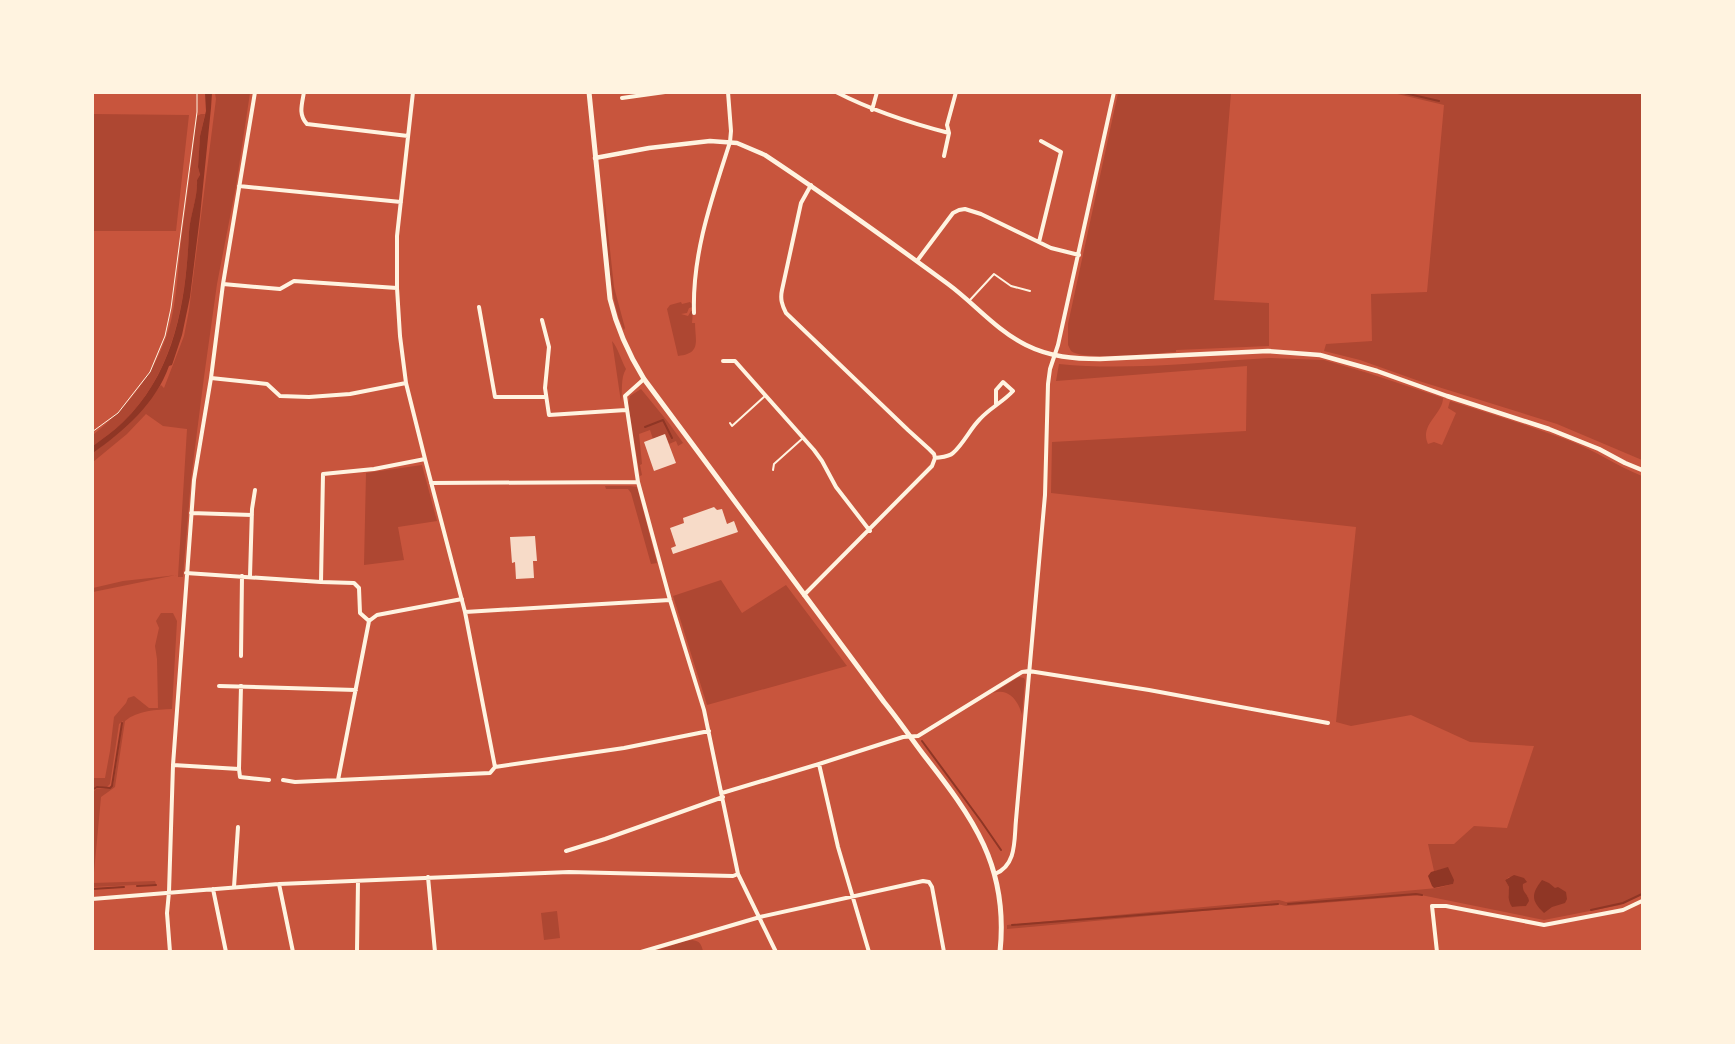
<svg xmlns="http://www.w3.org/2000/svg" width="1735" height="1044" viewBox="0 0 1735 1044" font-family="Literata,serif">
<style>
.green{fill:#ae4732;fill-rule:evenodd}
.water{fill:#8f3625}
.lines{fill:none;stroke-linecap:round;stroke-linejoin:round}
.stream{stroke:#8f3625;stroke-width:2}
.building{fill:#f7dbc8}
.path{stroke:#fff3e0;stroke-width:1}
.service{stroke:#fff3e0;stroke-width:2}
.minor{stroke:#fff3e0;stroke-width:4}
.tertiary{stroke:#fff3e0;stroke-width:4.5}
.secondary{stroke:#fff3e0;stroke-width:5}
</style>
<rect width="100%" height="100%" fill="#c8553d"/>
<path class="green" d="M215,93H250L236,186L217,284L204,377L191,479L183,577H178L187,429L163,426L146,414L127,434L93,462V453C121,432 140,413 161,385L164,388L184,336L189,310L216,99Z
M1118,93H1231L1214,300L1269,303V346L1176,350V352C1157,353 1082,361 1071,351L1068,345V324Z
M1393,93H1642V460L1557,424L1419,381L1360,360L1324,351L1326,344L1372,341L1371,294L1427,292L1444,105Z
M93,114L189,115L176,231H93Z
M201,114H205L200,136L198,167L200,176L197,180C198,197 190,215 189,232C186,301 174,373 123,422C114,431 103,438 93,446V435C130,405 159,369 171,321C177,295 178,268 181,241C187,200 192,158 197,116Z
M604,194L614,287L625,328L624,330C608,300 606,229 604,194Z
M681,302L682,304L690,302L693,305V307L689,308L687,313L681,314L688,316L691,311H693L692,323H695C695,340 702,354 678,356L667,309L670,305Z
M612,341C618,348 621,360 626,369C620,379 623,391 621,402Z
M1269,358L1324,360L1368,373L1443,398C1443,414 1419,425 1428,444L1434,442L1442,445L1456,413L1448,408L1450,401C1490,414 1531,426 1570,441C1596,451 1617,466 1642,476V894L1620,905L1544,920L1421,895L1286,906L1277,904L1007,929V925L1279,900L1286,902L1437,888L1453,884L1448,868L1434,871L1428,844H1454L1474,826L1507,828L1534,746L1470,742L1411,715L1351,726L1336,722L1356,527L1051,493L1052,442L1246,431L1247,366L1056,381L1059,364C1126,371 1201,362 1269,358ZM1509,877L1523,883V892L1528,897L1526,906L1512,907L1508,894L1509,887L1505,880Z
M641,389L668,422L691,454L683,443L678,446L676,441L669,444L665,434L653,439L650,430L639,434L642,464L640,465L642,475L640,476L628,404L630,396Z
M422,465L437,521L398,527L404,560L364,565L366,473Z
M605,486H630L637,487L657,563L651,564L631,493L628,489H606Z
M176,575L93,592V588L123,581L177,575Z
M721,580L742,613L786,585L847,666L707,705L673,596Z
M161,613H173L177,621L172,709C156,710 138,710 125,721L115,787L101,797L93,883L155,881L156,884L93,887V792L96,789H109L113,786L123,721L119,724L110,784L106,788L99,786L93,789V778H105L110,751L114,717L126,703L128,698L134,696L149,708H158L157,659L155,646L159,628L156,621Z
M1019,677L1024,678L1025,680L1022,715C1019,702 1009,687 993,693Z
M557,911L560,938L544,940L541,913Z
M692,940C700,941 701,944 703,951L651,952L685,941Z"/>
<path class="water" d="M205,93H212L211,108L200,216L190,297L182,335L172,365L169,366C156,403 124,431 93,453V446C103,438 114,431 123,422C175,372 186,301 189,232C190,215 198,197 197,180L200,175L198,167L200,136L206,111Z
M1448,867L1454,880L1453,884L1434,888L1432,886L1428,876L1431,872Z
M1514,875L1524,878L1527,882L1523,884C1522,894 1528,893 1529,901L1526,906L1512,907C1508,901 1508,894 1509,887L1505,880Z
M1542,880L1549,883L1555,888L1558,887L1566,892L1567,899L1565,903L1552,907L1544,913C1531,901 1531,894 1542,880Z"/>
<g class="lines">
<path class="stream" d="M1400,92L1439,101
M645,427L663,420L672,438
M922,741L981,821L1001,850
M92,790L97,787L110,788L112,786L122,723
M137,886L156,885
M92,889L124,887
M1288,904L1416,894L1422,895
M1591,910L1623,903L1642,894
M1012,925L1278,904"/>
</g>
<path class="building" d="M665,434L676,463L654,471L644,442Z
M714,507L717,510L722,509L727,524L734,521L738,532L673,554L671,548L676,546L670,528L684,523L683,518Z
M535,536L537,561H533L534,578L516,579L515,562L512,563L510,537Z"/>
<g class="lines">
<path class="path" d="M92,432L118,413L150,372L165,336L171,308L197,112V92"/>
<path class="service" d="M970,300L994,274L1011,286L1030,291
M730,423L732,426L765,396
M773,470L774,464L803,438"/>
<path class="minor" d="M304,92C302,104 298,115 307,124L408,136
M413,92L397,236V288L400,336L406,383L425,459L465,612L495,767
M836,92C873,111 910,123 949,133L944,156
M622,98L665,92
M872,110L877,92
M949,133L947,125L956,92
M239,186L401,202
M1039,242L1061,152L1041,141
M917,261L953,213L959,210L965,209L981,214L1051,248L1079,255
M223,284L280,289L294,281L397,288
M479,307L495,397H546
M694,313C692,253 712,198 730,142L731,131L728,92
M542,320L549,347L545,388L549,415L626,410
M723,361H735L814,450L822,461L836,487L870,531
M211,378L267,384L280,396L309,397L350,394L406,383
M644,379L625,396L638,482L670,600L704,710L738,874L776,952
M935,458C941,457 949,457 953,453C964,443 970,429 980,419C990,408 1003,402 1013,391L1003,382L996,390V404
M431,483L638,482
M191,513L252,515
M186,573L321,582L323,474L374,469L425,459
M250,576L252,509L255,490
M321,582L354,583L359,588L360,613L369,621
M804,595L932,466L935,458L934,454L929,449L908,430L786,313C782,305 780,299 782,290L801,203L811,185
M465,612L670,600
M241,656L242,576
M219,686L356,690
M819,764L838,847L869,952
M173,765L239,769L241,686
M239,769L240,777L269,780
M283,780L295,782L490,773L495,767L624,748L709,731
M338,780L369,621L377,615L462,599
M722,793L819,764L903,737L918,736L1022,672L1029,671L1149,690L1328,723
M566,851L605,839L723,797
M995,874C1017,865 1014,840 1016,820L1045,495L1048,384L1050,369L1058,345L1114,92
M428,877L435,952
M279,884L293,952
M234,887L238,827
M213,889L226,952
M92,899L279,884L569,872L733,876L738,874
M357,951L358,881
M170,952L167,913L169,892L173,765L194,480L211,378L223,284L255,92
M641,952L760,917L923,881L929,882L932,887L944,952
M1437,952L1432,906H1446L1544,925L1623,910L1642,901"/>
<path class="tertiary" d="M595,158L649,148L710,141L737,143L765,155C827,196 888,240 948,284C975,304 996,330 1026,345C1050,357 1074,359 1100,359L1268,351L1320,355L1377,371L1447,396L1549,429L1599,449L1625,463L1642,470"/>
<path class="secondary" d="M589,92L610,299C617,329 628,353 644,379L884,702C898,719 910,737 923,754C973,818 1009,866 1000,952"/>
</g>
<rect width="1735" height="1044" fill="none" stroke="#fff3e0" stroke-width="188"/>
</svg>
